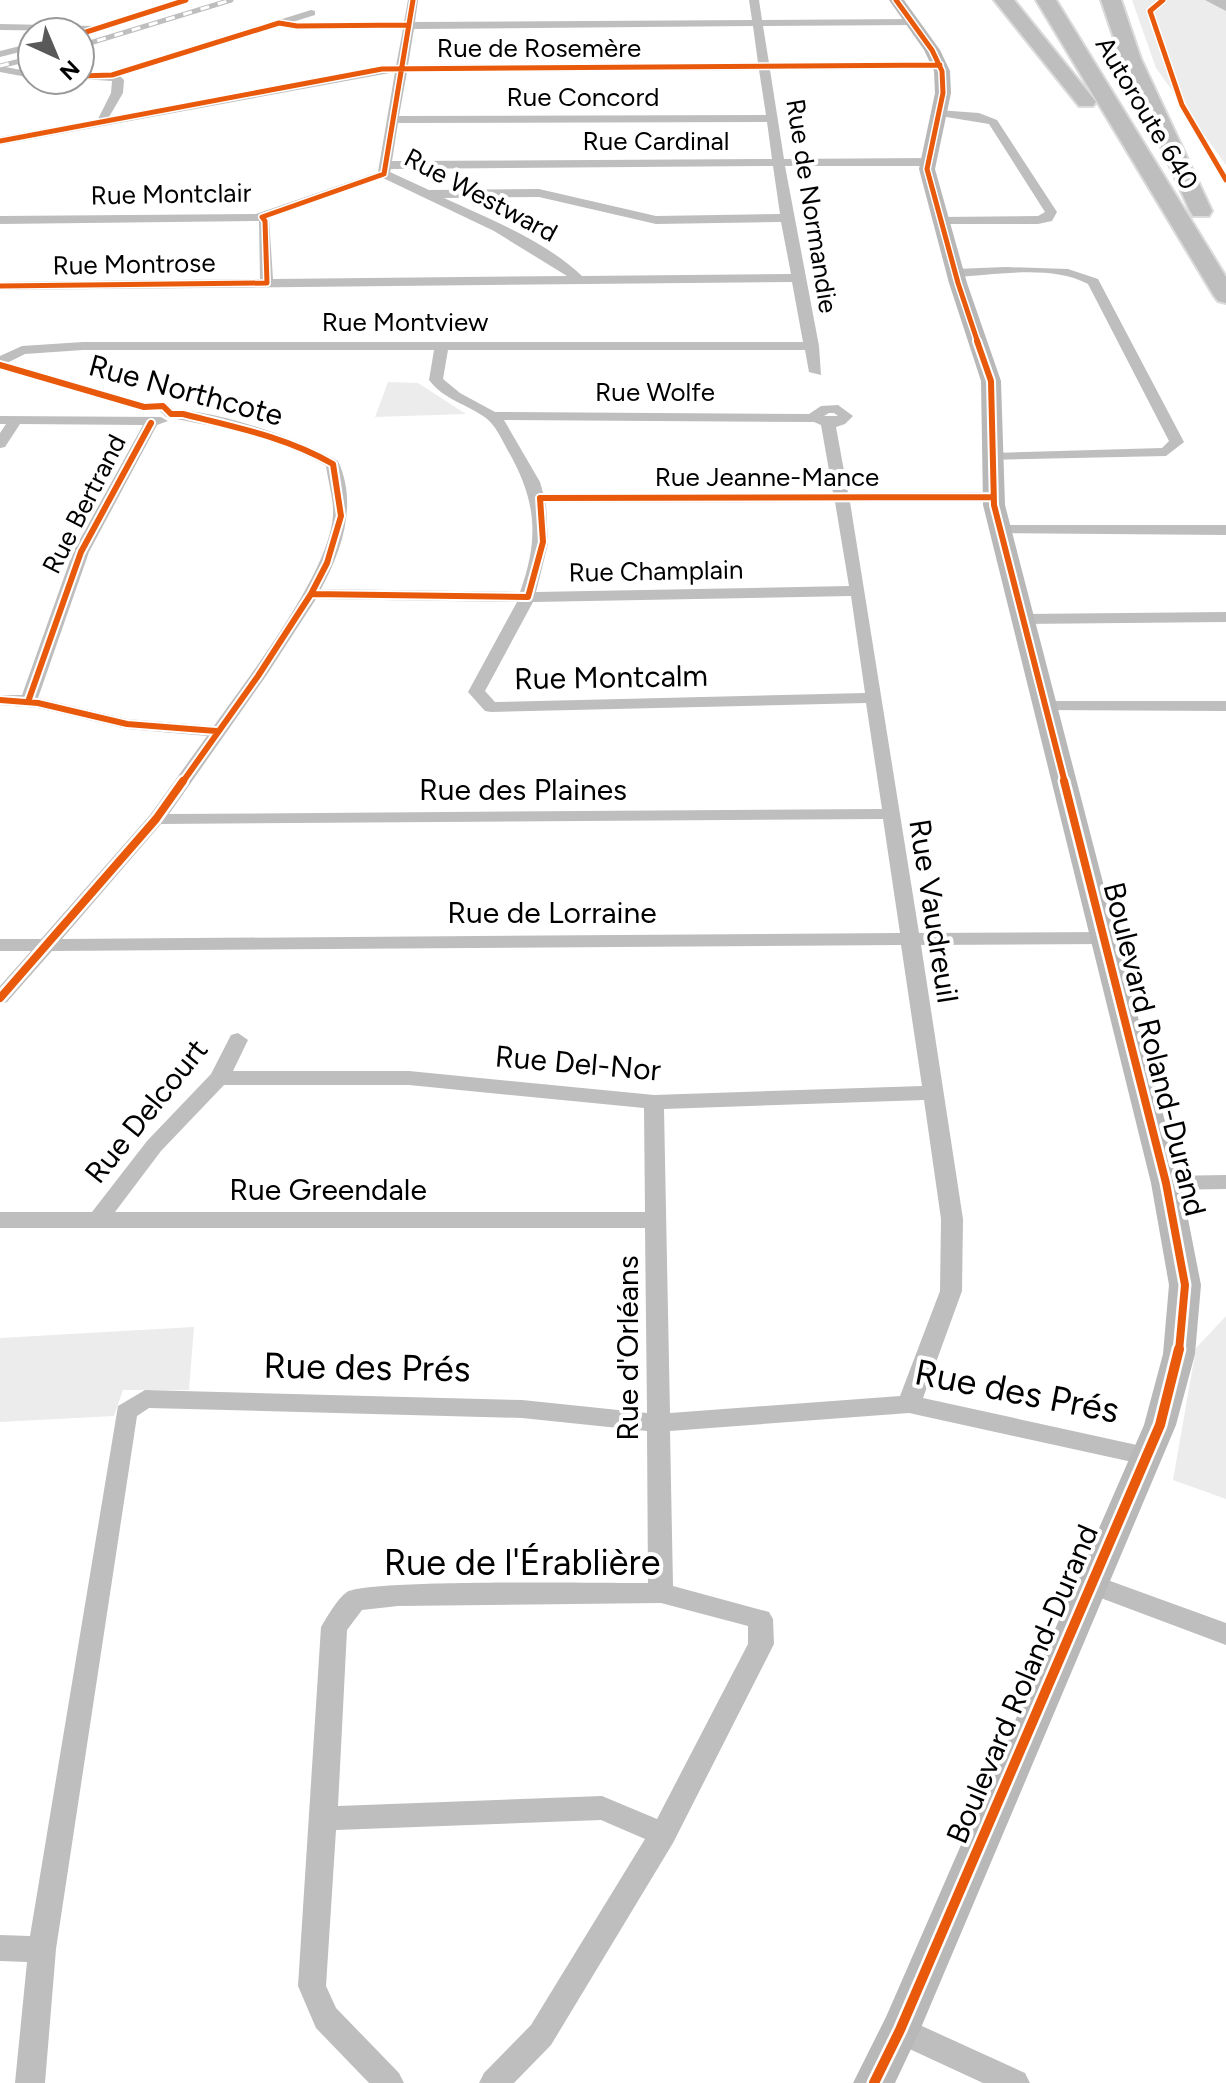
<svg xmlns="http://www.w3.org/2000/svg" width="1226" height="2083" viewBox="0 0 1226 2083" font-family="Figtree,sans-serif">
<style>
.green{fill:#ececec}
.lines{fill:none;stroke-linecap:round;stroke-linejoin:round}
.river{fill:#bfbfbf;fill-rule:evenodd}
.highway-casing{stroke:#dbdbdb;stroke-width:4}
.street{fill:#bebebe;fill-rule:evenodd}
.secondary{fill:#b8b8b8;fill-rule:evenodd}
.highway{fill:#bebebe;fill-rule:evenodd}
.rail-casing{stroke:#bebebe;stroke-width:5}
.rail{stroke:#fff;stroke-width:3;stroke-dasharray:9;stroke-linecap:butt}
.cycleway-far3-casing{stroke:#fff;stroke-width:8}
.cycleway-far2-casing{stroke:#fff;stroke-width:10}
.cycleway-far1-casing{stroke:#fff;stroke-width:13}
.cycleway-casing{stroke:#fff;stroke-width:15}
.cycleway-far3{stroke:#e8590c;stroke-width:5}
.cycleway-far2{stroke:#e8590c;stroke-width:6}
.cycleway-far1{stroke:#e8590c;stroke-width:8}
.cycleway{stroke:#e8590c;stroke-width:10}
.labels{text-anchor:middle;dominant-baseline:central;stroke-width:8;stroke-linejoin:round;paint-order:stroke}
.far-street-label{font-size:26px;fill:#000;stroke:#fff}
.street-label{font-size:30px;fill:#000;stroke:#fff}
.near-street-label{font-size:36px;fill:#000;stroke:#fff}
</style>
<rect width="100%" height="100%" fill="#fff"/>
<path class="green" d="M1132,0H1216L1226,3V165L1156,68Z
M388,382L418,383L466,414L375,417Z
M1226,1316V1499L1173,1480L1196,1348Z
M194,1327L189,1390H123L114,1416L0,1422V1338Z"/>
<g class="lines">
<path class="river" d="M1205,0H1226V11Z"/>
<g class="highway-casing">
<path id="highway" d="M994,0H1014L1093,98L1096,102L1093,106H1079Z
M1036,0H1056L1226,277V303L1218,301L1214,296Z
M1101,0H1121L1141,59L1212,211L1209,216H1193L1190,211L1121,59Z"/>
</g>
<path class="street" d="M175,0H191L80,37L78,31L0,30V24L95,26Z
M408,0H418L415,22L752,20L749,0H759L762,20L912,19L917,22L912,25L763,26L769,63L940,62L946,65L940,68L770,70L784,159L927,158L933,162L927,166H785L819,346L821,375L809,372L805,350H448L443,379L460,393L495,412L809,414L821,406L838,405L853,416L845,424L836,427L848,493L993,492L1001,497L993,502H850L919,933L1105,932L1115,938L1105,944L921,945L963,1219L962,1291L923,1398L1146,1447L1154,1449L1158,1456L1154,1463L1146,1465L909,1413L670,1431L673,1586L769,1612L773,1619L774,1644L673,1843L551,2045L514,2083H479L484,2073L531,2025L645,1839L601,1820L336,1830L326,1986L336,2008L399,2073L404,2083H369L316,2028L298,1986L321,1627C327,1617 337,1599 347,1592C368,1579 606,1583 648,1583L647,1431L522,1418L149,1408L137,1416L56,1949L45,2083H15L27,1962L0,1961V1935L30,1936L118,1406L145,1390L522,1400L647,1413L645,1228H0V1212H92L147,1141L211,1074L231,1035L238,1033L248,1040L233,1071H409L654,1095L922,1086L901,945L52,951L7,1002L0,1004V986L31,951H0V939H41L150,815L207,736L127,729L38,708L0,705V695H22L73,552L143,425L20,424L5,447L0,448V433L6,424H0V416L161,417L168,421L157,425L89,552L38,698L127,719L214,726C248,678 330,572 333,515C334,500 328,481 326,466C276,437 221,428 166,417L159,410H139L0,369V356L22,346L83,342H803L792,282L0,290V282L260,279L259,221L0,224V216L256,214L378,172L395,72L0,145V137L98,119L111,93L112,81L80,79V73L111,72L311,10L315,11V15L120,76L124,80L123,93L109,117L382,66H396L403,29H301L296,26L301,23L404,22ZM753,26L758,63L408,65L414,29ZM759,70L766,115L399,116L407,72ZM767,122L772,159L392,161L398,123ZM773,166L780,214L656,216L539,189L429,190L390,172L391,169ZM383,178L494,231L567,276L273,279L269,218ZM539,197L656,224L781,222L791,274L582,276C547,242 488,218 444,198ZM83,350H434L429,380C444,400 467,404 486,418C496,426 501,438 507,449C536,499 540,537 520,592L321,589C342,550 358,504 338,461C302,440 217,410 175,410L163,402L145,403L7,363L25,354ZM829,413H834L838,416H824ZM504,420L814,422L821,425L833,493H543L540,482ZM835,502L849,586L536,592L548,544L546,503ZM851,596L865,693L495,702L485,691L533,602ZM316,599L517,602L468,692L485,711L491,712L866,703L882,809L169,814L266,676ZM883,819L900,933L62,939L161,824ZM224,1085H409L644,1108L645,1212H115L161,1151ZM924,1100L941,1219L940,1291L900,1396L670,1413L664,1109ZM661,1603L748,1626V1644L657,1819L602,1796L338,1806L347,1630L362,1610L398,1606Z
M32,43V49L0,57V51Z
M0,66L32,72V78L0,72Z
M938,110L979,113L997,120L1057,212L1052,221L1038,224H937L935,221L941,217L1038,216L1045,212L989,124L934,115L932,113Z
M1006,267L1068,269L1098,279L1184,442L1166,456L987,460V454L992,453L1162,448L1169,441L1088,284C1051,264 995,275 955,277L948,273L955,269Z
M1001,525H1226V535L996,533V527Z
M1226,612V622L1023,624L1015,619L1023,614Z
M1046,701H1226V711L1040,710L1038,706L1040,702Z
M1226,1175V1189L1166,1190L1158,1188L1155,1183L1158,1178L1166,1176Z
M1091,1574L1226,1623V1645L1082,1591L1079,1584L1082,1577Z
M900,2016L1025,2073L1030,2083H983L890,2040L886,2030L890,2020Z"/>
<path class="secondary" d="M889,0H904L940,50L950,71L951,93L935,169L967,283L1001,381L1005,505L1181,1183L1201,1285L1195,1354L1176,1425L920,2030L895,2083H853L886,2017L1144,1425L1163,1354L1169,1285L1151,1183L983,505L981,381L949,283L919,169L935,93L934,71L924,50Z"/>
<use href="#highway" class="highway"/>
<g class="rail-casing">
<path id="rail" d="M80,46L231,0
M0,66L32,58"/>
</g>
<use href="#rail" class="rail"/>
<g class="cycleway-far3-casing">
<path id="cycleway-far3" d="M896,0L932,50L942,71L943,93L927,169L958,283L978,343
M1163,0L1150,11L1182,105L1226,180
M80,34L186,0
M80,76L112,75L279,23L297,26L407,25
M0,141L382,69L940,65
M0,286L267,283L265,221L262,217L384,174L413,0"/>
</g>
<g class="cycleway-far2-casing">
<path id="cycleway-far2" d="M977,341L991,381L994,505L1065,783
M0,365L144,407L163,406L171,414H183C235,427 286,437 333,464L341,516L327,563L311,594L258,676L182,783
M311,594L528,597L543,542L540,498L993,497
M29,699L81,552L151,423
M0,700L38,703L127,724L216,731"/>
</g>
<g class="cycleway-far1-casing">
<path id="cycleway-far1" d="M1064,781L1166,1183L1185,1285L1179,1351
M0,998L156,819L183,781"/>
</g>
<g class="cycleway-casing">
<path id="cycleway" d="M874,2083L900,2030L1160,1425L1179,1349"/>
</g>
<use href="#cycleway-far3" class="cycleway-far3"/>
<use href="#cycleway-far2" class="cycleway-far2"/>
<use href="#cycleway-far1" class="cycleway-far1"/>
<use href="#cycleway" class="cycleway"/>
</g>
<g class="labels">
<g class="far-street-label">
<text x="539" y="48">Rue de Rosemère</text>
<text x="583" y="97">Rue Concord</text>
<text transform="translate(1147 113) rotate(59)">Autoroute 640</text>
<text x="656" y="141">Rue Cardinal</text>
<text transform="translate(171 194) rotate(-1)">Rue Montclair</text>
<text transform="translate(481 195) rotate(28)">Rue Westward</text>
<text transform="translate(812 206) rotate(81)">Rue de Normandie</text>
<text transform="translate(134 264) rotate(-1)">Rue Montrose</text>
<text x="405" y="322">Rue Montview</text>
<text x="655" y="392">Rue Wolfe</text>
<text x="767" y="477">Rue Jeanne-Mance</text>
<text transform="translate(84 504) rotate(-63)">Rue Bertrand</text>
<text transform="translate(656 571) rotate(-1)">Rue Champlain</text>
</g>
<g class="street-label">
<text transform="translate(186 390) rotate(15)">Rue Northcote</text>
<text transform="translate(611 677) rotate(-1)">Rue Montcalm</text>
<text x="523" y="789">Rue des Plaines</text>
<text transform="translate(934 911) rotate(81)">Rue Vaudreuil</text>
<text x="552" y="912">Rue de Lorraine</text>
<text transform="translate(1155 1049) rotate(76)">Boulevard Roland-Durand</text>
<text transform="translate(578 1063) rotate(5)">Rue Del-Nor</text>
<text transform="translate(146 1111) rotate(-51)">Rue Delcourt</text>
<text x="328" y="1189">Rue Greendale</text>
<text transform="translate(627 1348) rotate(-90)">Rue d'Orléans</text>
<text transform="translate(1022 1684) rotate(-67)">Boulevard Roland-Durand</text>
</g>
<g class="near-street-label">
<text transform="translate(367 1367) rotate(1)">Rue des Prés</text>
<text transform="translate(1017 1391) rotate(11)">Rue des Prés</text>
<text x="522" y="1562">Rue de l'Érablière</text>
</g>
</g>
<g transform="translate(56 56) rotate(136)"><circle r="38" fill="#ffffff" stroke="#999999" stroke-width="2"/>
<path d="M0-6L14 30L0 20L-14 30Z" fill="#595959"/>
<text y="-12" font-size="22" font-weight="bold" text-anchor="middle" fill="#000000">N</text>
</g>
</svg>
